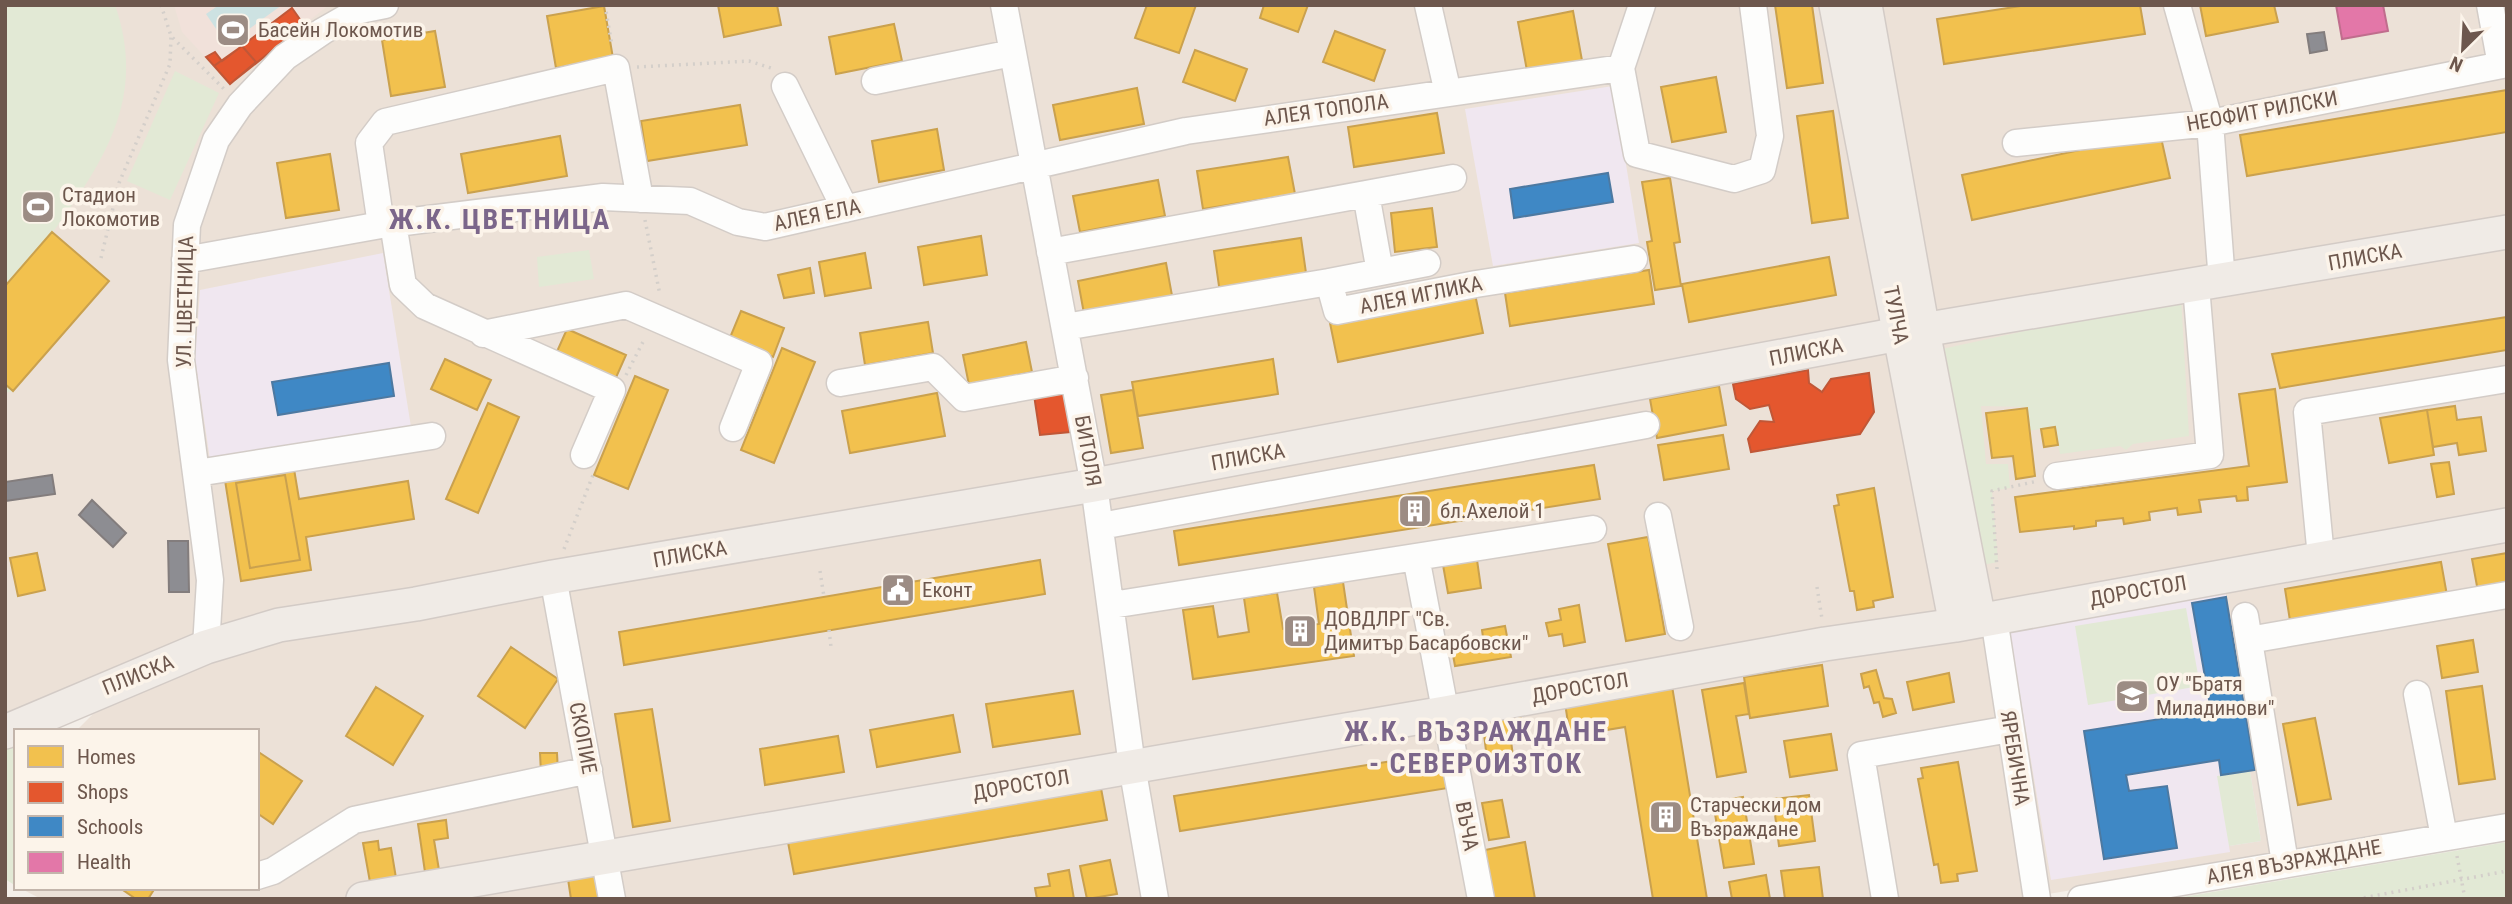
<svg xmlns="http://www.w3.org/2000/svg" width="2512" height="904" viewBox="0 0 2512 904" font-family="'Roboto Condensed',sans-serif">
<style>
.residential{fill:#ece1d7}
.commercial{fill:#f1e1da}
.education{fill:#f0e7f0}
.green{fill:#e2e9d5}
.water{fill:#cde2e2}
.homes{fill:#f2c14e;stroke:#caa14e;stroke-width:2}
.shops{fill:#e4572e;stroke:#c05737;stroke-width:2}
.schools{fill:#3f88c5;stroke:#4d79a1;stroke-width:2}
.health{fill:#e377a8;stroke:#c06d8d;stroke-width:2}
.industry{fill:#8d8d92;stroke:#837d7d;stroke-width:2}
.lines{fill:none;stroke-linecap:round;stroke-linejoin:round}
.minor-casing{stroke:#d3ccc7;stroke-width:29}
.major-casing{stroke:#d3cbc6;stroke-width:36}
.path{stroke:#d4cfca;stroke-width:3.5;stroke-dasharray:2 5;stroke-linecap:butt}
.minor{stroke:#fdfdfc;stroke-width:26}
.major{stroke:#f0ebe6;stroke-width:33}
.labels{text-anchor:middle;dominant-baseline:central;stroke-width:7;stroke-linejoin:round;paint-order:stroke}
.poi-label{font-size:21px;fill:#6d574d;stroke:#fcf4ea;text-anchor:start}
.street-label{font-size:21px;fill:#6d574d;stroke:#fcf4ea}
.district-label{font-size:28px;font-weight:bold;letter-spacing:2px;fill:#7b668a;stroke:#fcf4ea}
</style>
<rect width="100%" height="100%" fill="#f4efe9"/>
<path class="residential" d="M5,5H2507V817L2019,899H41L20,888H257V731H76L93,714L5,739Z"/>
<path class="commercial" d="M174,5H329L230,84L182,32Z"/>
<path class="education" d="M1613,86L1639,243L1493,266L1465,109Z
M383,253L412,433L210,460L195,358L200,290Z
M2225,588L2255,770L2250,771L2261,841L2229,846L2230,852L2051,880L2008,623Z"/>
<path class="green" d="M5,5H115C147,97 105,160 53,232L109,281L13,391L5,393Z
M175,71L219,93L170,200L127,181Z
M589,250L594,279L539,287L537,257Z
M2181,297L2189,436L2133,444L2126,450L2120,446L2060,454L2054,426L2029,431L2027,407L1981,406L1986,464H2008L2010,488L1992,491L1998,562L1977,566L1942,349Z
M2186,608L2200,686L2088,705L2075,626Z
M16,735V886L5,879V739Z
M2250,771L2261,841L2229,846L2217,776Z
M2507,842V899H2171Z"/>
<path class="water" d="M219,5H282L227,45L206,14Z"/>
<path class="homes" d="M718,5H777L781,25L724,37Z
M1147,5H1196L1179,53L1135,38Z
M1264,5H1308L1298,32L1260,18Z
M1775,5H1812L1823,83L1787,88Z
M2027,5H2140L2145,34L1944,64L1937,19Z
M2200,5H2274L2278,22L2206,36Z
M604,6L613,58L556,68L547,16Z
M1573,11L1583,66L1528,76L1518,22Z
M894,24L902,61L836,74L829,37Z
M435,31L445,87L391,96L382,40Z
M1335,31L1385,50L1374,81L1323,62Z
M1195,50L1247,69L1235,101L1183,82Z
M1716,77L1726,132L1672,142L1661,87Z
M1137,88L1144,124L1060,140L1053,105Z
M2507,90V132L2247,176L2240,135Z
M740,105L747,145L647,161L641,121Z
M1833,111L1848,218L1812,223L1797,116Z
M1437,113L1444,153L1354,167L1348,127Z
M937,129L944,170L879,182L872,141Z
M2160,133L2170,178L1972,220L1962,175Z
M560,136L567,176L468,193L461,154Z
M330,154L339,210L286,218L277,163Z
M1288,157L1295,194L1203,209L1197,171Z
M1670,178L1680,242L1674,243L1681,286L1655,290L1647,242L1652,241L1642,182Z
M1158,180L1165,216L1080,232L1073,196Z
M1432,208L1437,247L1395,252L1391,213Z
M52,232L109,281L13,391L5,384V286Z
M981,236L987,275L924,285L918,247Z
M1301,238L1307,280L1220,293L1214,251Z
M865,253L871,288L825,296L819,262Z
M1829,257L1836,295L1689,322L1682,284Z
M1166,263L1173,301L1085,319L1078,281Z
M810,268L814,293L784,298L778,275Z
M1649,270L1654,304L1510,326L1505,293Z
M1475,294L1483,333L1338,362L1330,323Z
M741,311L784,328L773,357L729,340Z
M2507,317V350L2280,388L2272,354Z
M928,322L933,353L865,365L860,333Z
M567,329L626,355L614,382L555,356Z
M1026,342L1032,372L969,385L963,355Z
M782,348L815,362L774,463L741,450Z
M445,359L491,380L477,410L431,389Z
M1273,359L1278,394L1138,416L1132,382Z
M635,376L668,390L628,489L594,475Z
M1719,386L1726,425L1657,438L1650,399Z
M2275,389L2287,482L2247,487L2248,500L2237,501L2236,496L2199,500L2201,512L2178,515L2177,508L2149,512L2150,520L2124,524L2123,518L2096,521V526L2074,529V526L2020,532L2015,497L2249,466L2239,394Z
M1133,390L1143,448L1111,453L1101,395Z
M937,393L945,436L850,453L842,411Z
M488,403L519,417L478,513L446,499Z
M2455,406L2457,420L2481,417L2486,451L2459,455L2457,443L2433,447L2427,410Z
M2027,408L2035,476L2016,479L2013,456L1992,458L1986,413Z
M2427,410L2434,455L2389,463L2380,418Z
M2055,427L2058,445L2044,447L2041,429Z
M1723,435L1729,469L1664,480L1658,445Z
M2449,462L2454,494L2437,497L2431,464Z
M293,463L299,499L408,481L414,519L306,537L311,570L241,581L224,474Z
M1594,465L1600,499L1179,565L1174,531Z
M285,475L300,560L250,568L236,483Z
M1874,488L1893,597L1873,601L1874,607L1857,610L1854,591H1850L1834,506L1839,505L1837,495Z
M1648,537L1665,634L1626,641L1608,544Z
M37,553L45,590L18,596L10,558Z
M2507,553V592L2479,597L2472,559Z
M1040,560L1045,594L624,665L619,632Z
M1477,560L1481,588L1448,593L1443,565Z
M2441,562L2448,601L2291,627L2285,589Z
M1343,582L1354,656L1193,679L1183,610L1213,606L1218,637L1249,632L1244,598L1277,593L1283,629L1319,624L1314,587Z
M1579,605L1585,642L1564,646L1562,634L1549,636L1546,623L1561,620L1559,609Z
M1505,626L1511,657L1455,666L1452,649L1484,644L1482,630Z
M2473,640L2478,672L2442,678L2437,646Z
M511,647L558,679L525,728L478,696Z
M1822,665L1828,706L1750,718L1744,677Z
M1876,670L1884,698L1892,699L1896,713L1883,717L1879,702L1874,703L1869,686L1864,688L1861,674Z
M1949,673L1954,702L1913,710L1907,682Z
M1744,683L1749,714L1736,716L1746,772L1717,777L1702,690Z
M1672,686L1707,899H1653L1625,727L1570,736L1565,703Z
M2482,686L2495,779L2459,784L2446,691Z
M376,687L423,716L393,765L346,736Z
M1073,691L1080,734L993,747L986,704Z
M652,709L670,821L633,827L615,714Z
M1520,713L1524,739L1511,741L1513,756L1487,759L1482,718Z
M953,715L960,752L877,767L870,730Z
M2315,718L2331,799L2298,805L2283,724Z
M1831,734L1837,770L1790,777L1784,741Z
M838,736L844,772L765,785L760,749Z
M257,751L302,781L273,824L257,813Z
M540,753H557L558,772L541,773Z
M1442,753L1448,788L1180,831L1174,796Z
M1958,762L1977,871L1957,874L1958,881L1941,883L1938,864L1934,865L1918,779L1923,778L1921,768Z
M1100,783L1107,820L794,874L787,837Z
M1809,795L1815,841L1779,846L1773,799Z
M1743,797L1754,864L1724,868L1713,802Z
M1502,800L1509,837L1489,840L1482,803Z
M446,820L448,838L434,840L439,870L425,872L418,824Z
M378,841L379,850L391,848L396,878L370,882L363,843Z
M1525,842L1535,899H1494L1485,850Z
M1110,860L1117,894L1087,899L1080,866Z
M1819,867L1823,899H1785L1781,871Z
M1069,870L1074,899H1037L1035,888L1050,886L1048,874Z
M599,874L603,899H571L568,879Z
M1766,875L1770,899H1732L1729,882Z
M120,888H155L148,899H136Z"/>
<path class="shops" d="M292,8L304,25L230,84L206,57L215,52L222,61Z
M242,46L256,62L230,84L214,66Z
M1808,370L1809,383L1822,392L1831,379L1869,373L1874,412L1860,434L1751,452L1748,439L1760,421L1774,422L1769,405L1750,409L1736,399L1733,384Z
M1065,390L1070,432L1040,435L1034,395Z"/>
<path class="schools" d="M1608,173L1613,202L1514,218L1510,189Z
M389,363L394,396L278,415L272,382Z
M2226,597L2255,770L2221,775L2219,760L2126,775L2129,791L2167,786L2177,848L2104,859L2084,731L2211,711L2192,603Z"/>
<path class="health" d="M2336,5H2383L2388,31L2342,39Z"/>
<path class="industry" d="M2324,32L2327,50L2310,53L2307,34Z
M52,475L55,494L5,501V482Z
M92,500L126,533L113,547L79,515Z
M168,541H188L189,592H169Z"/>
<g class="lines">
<g class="minor-casing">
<path id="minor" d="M1004,5L1094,485L1132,766L1155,899
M1428,5L1448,93
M1642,5L1621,68L1637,154L1734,179L1762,170L1770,136L1753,5
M2177,5L2210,123L2222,282
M2490,5L2501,65
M875,81L1012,53
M785,86L845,209
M2016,143L2210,123L2507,64
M1366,194L1380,272
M393,223L403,285L425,306L612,390L584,455
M381,225L369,143L385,122L616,68L640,199
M1050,252L1453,178
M185,260L381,225L603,197L690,201L738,222L765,227L1186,131L1621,68
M1329,282L1427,263
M1065,327L1329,282L1337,311L1476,284L1634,259
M483,334L626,305L759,363L733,428
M840,383L933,367L964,398L1075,378
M197,473L432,436
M2057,476L2210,455L2196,286
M1658,516L1680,627
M1101,526L1646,425
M1416,557L1481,899
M2321,557L2307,412L2507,379
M553,577L612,899
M1112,605L1593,529
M2245,616L2285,863
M1994,618L2037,899
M2249,640L2507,595
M206,647L210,580L181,360L187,225L216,140L240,105L285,57L323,31L360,10L385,5
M2417,694L2444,837
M257,876L273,871L354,820L589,770
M1885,899L1861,755L2010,729
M2081,899L2507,827"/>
</g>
<g class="major-casing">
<path id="major" d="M1836,5L1956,625
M1865,5L1923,331L1979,620
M5,732L206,647L279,625L416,604L553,577L1094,485L1899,334L2507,232
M363,899L1445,713L1825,644L1956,625L2507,525"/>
</g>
<path class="path" d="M161,5L171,36L224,89
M605,5L612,46
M637,67L749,61L771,68
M645,220L660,295
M101,258L119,183L170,64L171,36
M626,375L645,338
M564,549L593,475
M1997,569L1992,491L2038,481
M820,571L824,597
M1817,587L1822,619
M829,630L831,647
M2457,856L2465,899
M2357,899L2507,871"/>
<use href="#minor" class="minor"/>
<use href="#major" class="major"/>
</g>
<defs>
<g id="stadium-square" transform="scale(1.75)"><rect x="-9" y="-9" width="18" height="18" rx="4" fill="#9c8c84" stroke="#fcf4ea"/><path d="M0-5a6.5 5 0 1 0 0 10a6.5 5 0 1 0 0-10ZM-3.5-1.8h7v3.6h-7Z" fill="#fff"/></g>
<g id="building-square" transform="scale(1.75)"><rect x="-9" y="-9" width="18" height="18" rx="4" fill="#9c8c84" stroke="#fcf4ea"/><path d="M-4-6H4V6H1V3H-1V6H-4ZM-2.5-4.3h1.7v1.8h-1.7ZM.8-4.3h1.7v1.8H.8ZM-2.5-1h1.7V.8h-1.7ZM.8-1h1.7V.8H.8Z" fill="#fff"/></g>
<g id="civic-square" transform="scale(1.75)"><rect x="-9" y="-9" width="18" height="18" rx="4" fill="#9c8c84" stroke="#fcf4ea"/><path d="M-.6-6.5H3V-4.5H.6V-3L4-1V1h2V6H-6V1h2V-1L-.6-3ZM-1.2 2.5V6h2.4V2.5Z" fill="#fff"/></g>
<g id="school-square" transform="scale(1.75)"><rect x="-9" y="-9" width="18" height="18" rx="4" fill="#9c8c84" stroke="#fcf4ea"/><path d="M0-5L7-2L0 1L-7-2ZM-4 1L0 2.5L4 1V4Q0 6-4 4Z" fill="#fff"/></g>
</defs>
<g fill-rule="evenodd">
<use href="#stadium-square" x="233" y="30"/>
<use href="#stadium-square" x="38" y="207"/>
<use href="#building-square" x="1415" y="511"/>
<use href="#civic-square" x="898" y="590"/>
<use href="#building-square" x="1300" y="631"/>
<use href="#school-square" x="2132" y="696"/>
<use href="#building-square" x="1666" y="817"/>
</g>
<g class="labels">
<g class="poi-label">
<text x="258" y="30">Басейн Локомотив</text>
<text x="62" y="195">Стадион<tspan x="62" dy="24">Локомотив</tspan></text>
<text x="1440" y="511">бл.Ахелой 1</text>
<text x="922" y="590">Еконт</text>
<text x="1324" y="619">ДОВДЛРГ "Св.<tspan x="1324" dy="24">Димитър Басарбовски"</tspan></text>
<text x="2156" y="684">ОУ "Братя<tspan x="2156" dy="24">Миладинови"</tspan></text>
<text x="1690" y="805">Старчески дом<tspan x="1690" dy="24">Възраждане</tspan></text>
</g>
<g class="street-label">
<text transform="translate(1326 110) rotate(-8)">АЛЕЯ ТОПОЛА</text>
<text transform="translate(2262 111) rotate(-10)">НЕОФИТ РИЛСКИ</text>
<text transform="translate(817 215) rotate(-12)">АЛЕЯ ЕЛА</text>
<text transform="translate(2365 257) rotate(-10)">ПЛИСКА</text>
<text transform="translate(1421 295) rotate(-11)">АЛЕЯ ИГЛИКА</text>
<text transform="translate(185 302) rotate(-89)">УЛ. ЦВЕТНИЦА</text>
<text transform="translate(1896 315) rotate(79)">ТУЛЧА</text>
<text transform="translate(1806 352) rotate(-11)">ПЛИСКА</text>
<text transform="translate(1088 451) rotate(80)">БИТОЛЯ</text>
<text transform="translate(1248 457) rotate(-10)">ПЛИСКА</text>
<text transform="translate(690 554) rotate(-10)">ПЛИСКА</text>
<text transform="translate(2138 591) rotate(-10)">ДОРОСТОЛ</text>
<text transform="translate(138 675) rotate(-22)">ПЛИСКА</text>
<text transform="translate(1580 688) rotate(-10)">ДОРОСТОЛ</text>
<text transform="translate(583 738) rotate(79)">СКОПИЕ</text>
<text transform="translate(2015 758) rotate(81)">ЯРЕБИЧНА</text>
<text transform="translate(1021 785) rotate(-10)">ДОРОСТОЛ</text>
<text transform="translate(1467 826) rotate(79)">ВЪЧА</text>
<text transform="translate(2294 862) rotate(-10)">АЛЕЯ ВЪЗРАЖДАНЕ</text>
</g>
<g class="district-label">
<text x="500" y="219">Ж.К. ЦВЕТНИЦА</text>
<text x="1476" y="731">Ж.К. ВЪЗРАЖДАНЕ<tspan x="1476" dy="32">- СЕВЕРОИЗТОК</tspan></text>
</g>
</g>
<rect width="2512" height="904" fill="none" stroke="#6d574d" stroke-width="14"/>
<rect x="14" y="729" width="245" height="161" fill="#fcf4ea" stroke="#c3b5ab" stroke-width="2"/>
<rect x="28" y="746" width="35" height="21" fill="#f2c14e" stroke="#c3b5ab" stroke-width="2"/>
<text x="77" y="764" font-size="21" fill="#6d574d">Homes</text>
<rect x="28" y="782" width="35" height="21" fill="#e4572e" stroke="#c3b5ab" stroke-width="2"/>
<text x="77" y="799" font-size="21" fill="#6d574d">Shops</text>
<rect x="28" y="816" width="35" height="21" fill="#3f88c5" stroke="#c3b5ab" stroke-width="2"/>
<text x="77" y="834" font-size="21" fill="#6d574d">Schools</text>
<rect x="28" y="852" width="35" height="21" fill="#e377a8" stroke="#c3b5ab" stroke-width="2"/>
<text x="77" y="869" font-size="21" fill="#6d574d">Health</text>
<g transform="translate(2463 49) rotate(204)" stroke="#fcf4ea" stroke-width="5" paint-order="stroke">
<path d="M0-5L12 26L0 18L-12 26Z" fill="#6d574d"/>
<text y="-10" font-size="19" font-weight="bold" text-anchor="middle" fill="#6d574d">N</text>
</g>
</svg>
